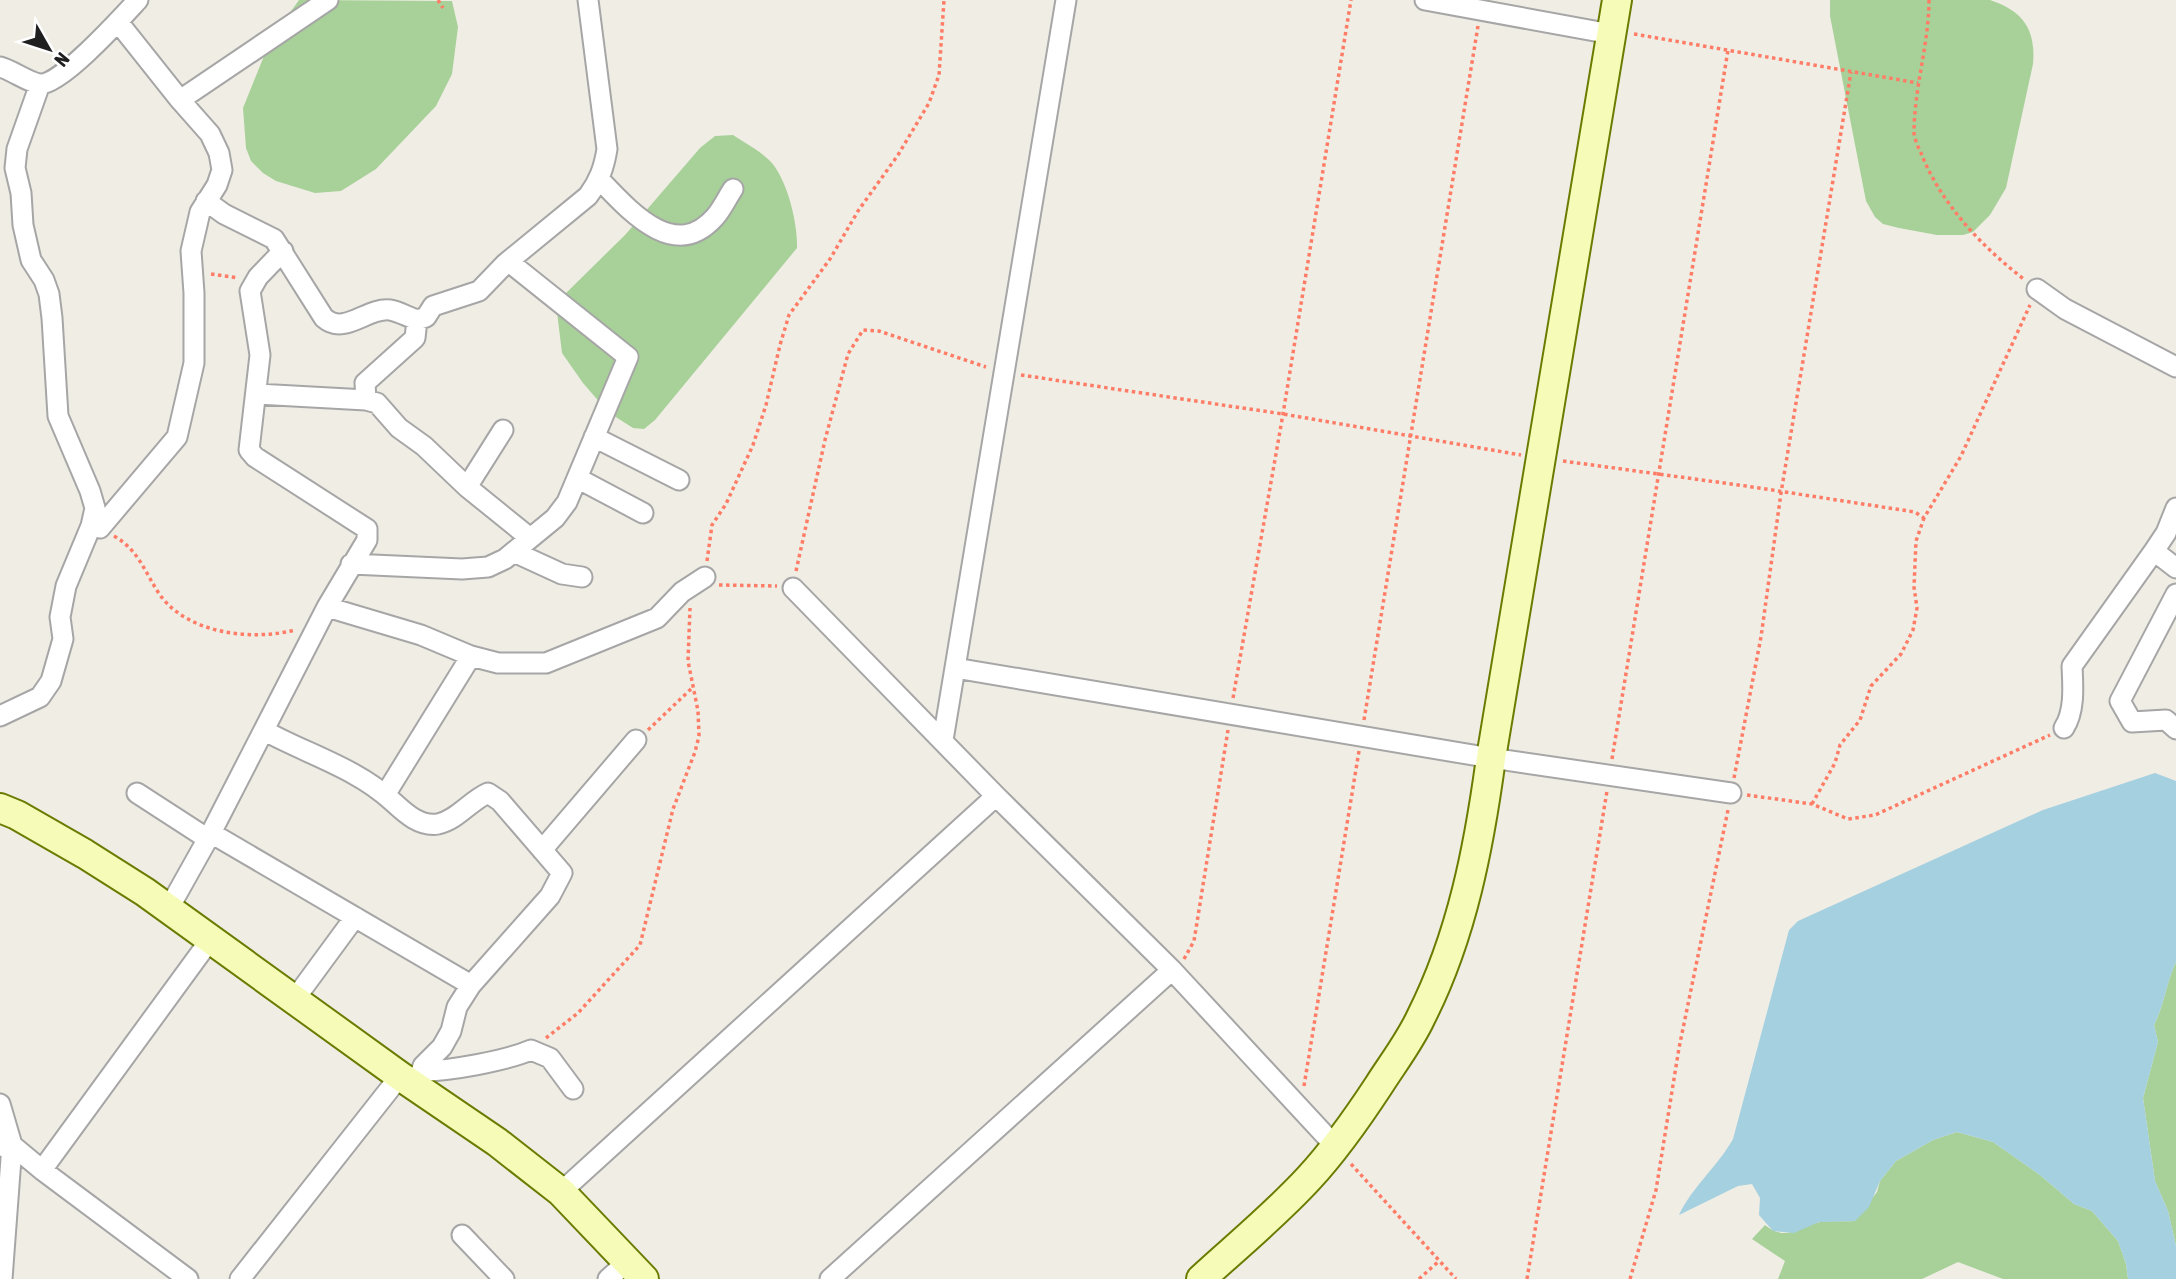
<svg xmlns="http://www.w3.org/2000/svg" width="2176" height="1279" viewBox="0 0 2176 1279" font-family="'Asap Condensed',sans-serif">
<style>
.forest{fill:#a7d198}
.water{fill:#a4d0e0}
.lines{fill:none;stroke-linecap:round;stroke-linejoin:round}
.street-casing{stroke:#a6a6a6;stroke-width:23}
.secondary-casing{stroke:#6a7c00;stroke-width:32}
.path{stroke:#ff7d67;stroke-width:3.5;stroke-dasharray:3.5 3.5;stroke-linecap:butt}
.street{stroke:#fff;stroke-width:19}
.secondary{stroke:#f6fcb7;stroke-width:28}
</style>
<rect width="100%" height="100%" fill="#f0ede5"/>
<path class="forest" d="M299,0L452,1L458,27L452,74L436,106L376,169L341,191L315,193L276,181L263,173L251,161L246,148L243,108L270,41Z
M1830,0H1990C2023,11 2036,29 2033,64L2006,188L1990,215L1973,232L1963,235H1937L1899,228L1883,224L1875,217L1866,201L1830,16Z
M733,135C745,143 759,150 769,160C787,177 798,224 797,248L655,420L644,429L633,428L608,412L583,383L562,353L557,312L563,296L625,235L700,148L715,136Z
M2176,962V1246L2168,1211L2155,1181L2143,1098L2158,1042L2154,1025C2165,1003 2166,983 2176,962Z
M1957,1132L1993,1142L2040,1175L2074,1204L2092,1211L2118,1241L2126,1264L2128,1279H2003L1958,1262L1922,1279H1778L1785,1261L1752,1239L1765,1225C1785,1241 1796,1229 1816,1223C1827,1220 1843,1222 1855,1221L1877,1192L1880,1181L1896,1161L1933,1140Z"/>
<path class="water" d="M2155,773L2176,781V962C2166,983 2165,1003 2154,1025L2158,1042L2143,1098L2155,1181L2168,1211L2176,1246V1279H2128L2126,1264L2118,1241L2092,1211L2074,1204L2040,1175L1993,1142L1957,1132L1933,1140L1896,1161L1880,1181L1869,1207L1855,1221L1819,1222L1794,1233L1773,1231L1759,1215L1760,1198L1752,1184L1738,1186L1679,1215C1692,1187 1718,1166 1733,1139L1785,945L1789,930L1798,921L2043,810Z"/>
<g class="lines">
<g class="street-casing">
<path id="street" d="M1425,0L1611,34
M118,22L180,100
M0,67C12,70 29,83 40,84C61,85 123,16 138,0
M599,179C629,210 674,263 715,217C722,209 727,198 733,189
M206,201L224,214L274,239L324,318C345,336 367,307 390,310C398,311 408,317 417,320L426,317L433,306L479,291L505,264L588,196C599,181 604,168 607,149L588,0
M283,251L258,277L250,291L260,355L249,450L255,457L367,529V540L327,607
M2037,289L2065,309L2176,367
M257,394L366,400L377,403L399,428L424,446L467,487L530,538
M366,400L365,383L415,338L417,320
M594,437L679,480
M577,478L643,513
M467,487L503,430
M91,526L100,528L177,437L194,363V293L191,251L200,212L217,185L222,170L219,153L210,134L180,100L328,0
M2154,551L2176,568
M514,552L562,574L582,577
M351,564L462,569L488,567L505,559L555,518L567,502L628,357L509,262
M793,588L996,796L1172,970L1336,1147
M2176,594L2120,701L2132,722L2166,720L2176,729
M955,668L1491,758L1731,793
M0,716L40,697L51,681L63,639L60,617L66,586L91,526L95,508L90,491L58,416L52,318L49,294L44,280L31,260L23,225L21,193L15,168L17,149L40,84
M2064,728C2075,711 2073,686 2072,666L2154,551L2166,533L2176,508
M265,731C307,754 356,768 392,801C404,812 419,827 438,824C457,820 470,801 488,793L500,801L562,873L550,896L471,985
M943,740L1066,0
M137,793L208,839
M385,795L471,656
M542,850L636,740
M169,908L211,833
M294,1000L355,917
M422,1071C450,1071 505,1061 531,1050L550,1058L573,1089
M413,1085L419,1078L423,1066L442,1047L451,1031L457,1007L471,985L211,833L327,607L421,635L471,656L498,663H546L657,618L682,592L705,577
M0,1104L12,1145L42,1170L188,1279
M42,1170L210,940
M561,1192L996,796
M462,1235L504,1279
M2,1279L12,1145L4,1147
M240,1279L400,1076
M608,1279L628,1261
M830,1279L1172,970"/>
</g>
<g class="secondary-casing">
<path id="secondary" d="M0,808L17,815L85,854L145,892L400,1076L497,1142L561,1192L644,1279
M1201,1279C1237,1246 1276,1214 1309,1178C1336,1149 1358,1117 1379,1085C1393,1063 1410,1041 1421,1017C1462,936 1479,847 1491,758L1617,0"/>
</g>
<path class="path" d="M438,0L443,8
M1929,0C1929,44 1914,88 1914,133C1915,140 1918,147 1921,153C1941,204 1982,247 2025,280
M1634,34L1918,83
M211,274L238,278
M1021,375L1283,414L1521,455
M1563,461L1746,486L1915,512L1924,518L1961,456L2030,305
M114,536C139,550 145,573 160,595C188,634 252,641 295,630
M707,561L712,525L726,504L753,445L766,405L780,345L789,315L830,259L858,211L898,155L929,103L939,75L944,0
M796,571L825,440L848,354L863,330L879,331L986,367
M719,585L777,586
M1233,698L1283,414L1351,0
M1364,720L1478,26
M648,730L692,688
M1612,759L1728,50
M1734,778L1761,637L1781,493L1851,72
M1747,795L1812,804L1848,819L1875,815L2050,735
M1812,804L1835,763L1840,745L1860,720L1871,686L1901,654L1913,630L1917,608L1914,587L1916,541L1924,518
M1184,959L1194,941L1228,730
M546,1038L578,1013L640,945L673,809L695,752L699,736L698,711L688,661L690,608
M1304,1086L1359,751
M1351,1164L1456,1279
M1419,1279L1439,1261
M1527,1279L1607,791
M1630,1279L1656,1190L1679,1048L1728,810"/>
<use href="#street" class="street"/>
<use href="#secondary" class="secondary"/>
</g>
<g transform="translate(49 49) rotate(129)" stroke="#ffffff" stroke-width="5" paint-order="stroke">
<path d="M0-5L12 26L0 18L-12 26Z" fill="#1f1f1f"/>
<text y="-10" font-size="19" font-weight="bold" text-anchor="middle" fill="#1f1f1f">N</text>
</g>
</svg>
